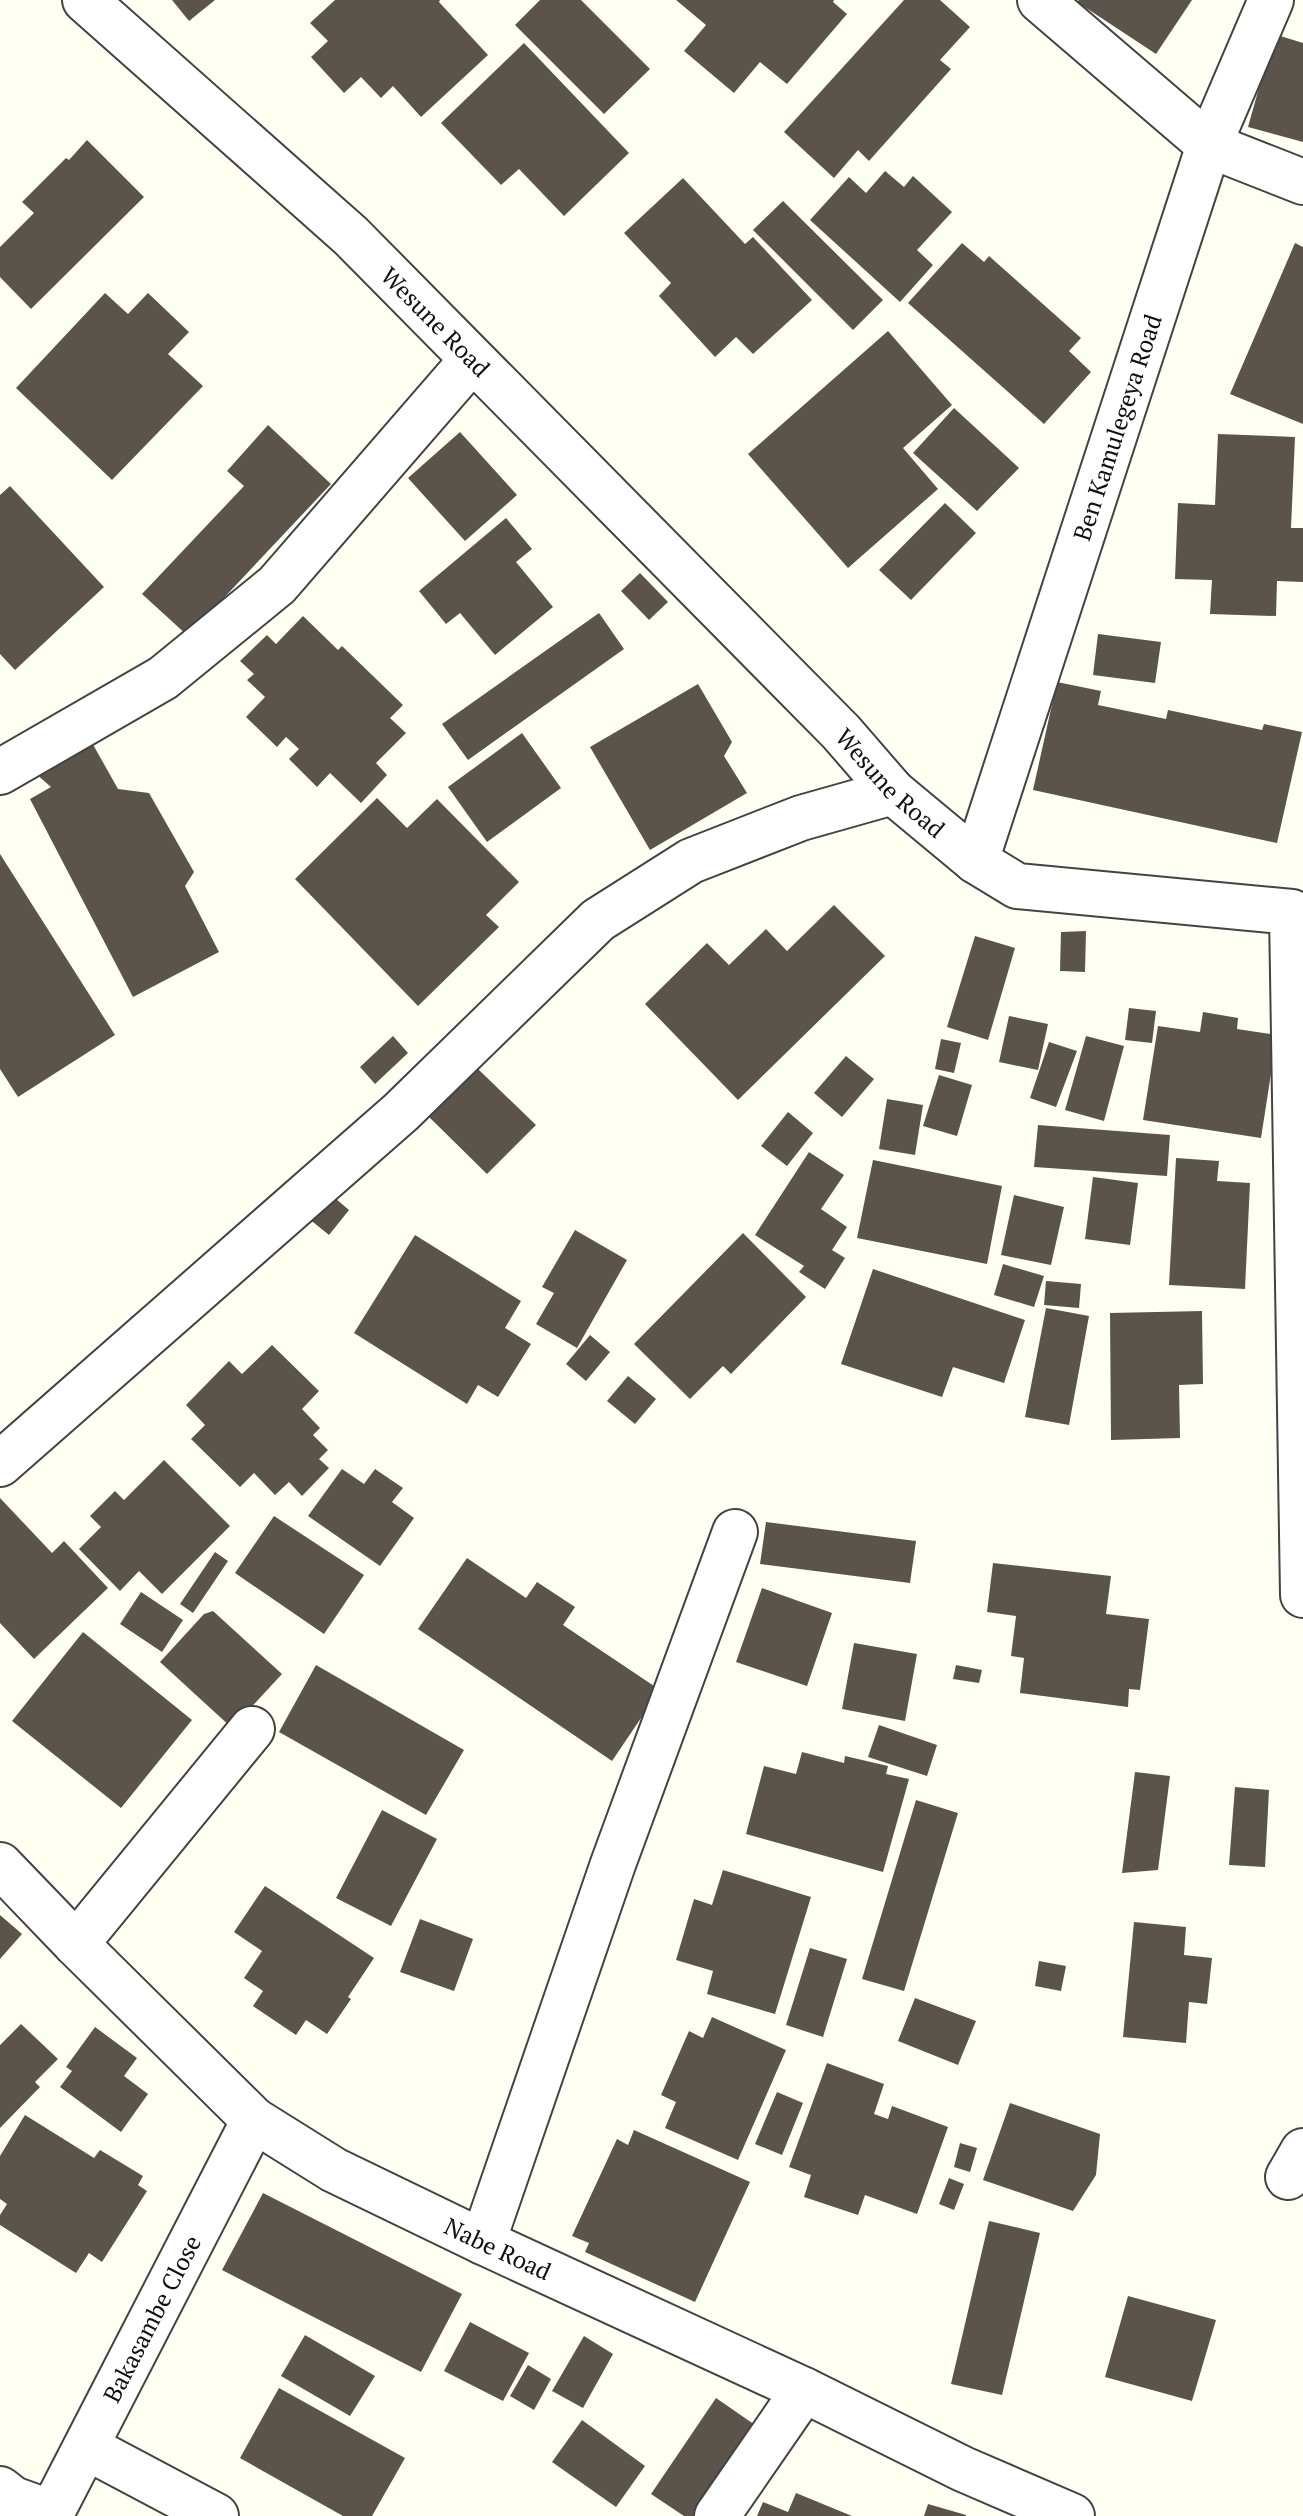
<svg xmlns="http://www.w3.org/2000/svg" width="1303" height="2516" viewBox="0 0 1303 2516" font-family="'PT Serif',serif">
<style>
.building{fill:#5a544c}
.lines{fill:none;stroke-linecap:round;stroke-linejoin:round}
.minor-casing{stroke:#434343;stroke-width:48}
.minor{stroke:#fff;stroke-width:44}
.labels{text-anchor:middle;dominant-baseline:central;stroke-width:8;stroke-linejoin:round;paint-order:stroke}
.street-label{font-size:24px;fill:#101010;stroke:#fff}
</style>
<rect width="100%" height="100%" fill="#fffff4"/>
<path class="building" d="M172,0H215L189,21Z
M335,0H440L439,2L488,55L421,117L393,86L381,98L361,77L344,93L311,57L328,41L310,23Z
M540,0H581L650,69L604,114L515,25Z
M676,0H834L833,2L847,14L787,84L760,62L734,93L684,51L706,25Z
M904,0H940L970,27L940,60L951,69L869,161L858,150L834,178L784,132Z
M1079,0H1192L1156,54L1077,2Z
M1274,34L1303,43V142L1248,127Z
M524,43L629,153L564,216L519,169L501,185L441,123Z
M87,140L144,197L31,309L0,277V247L34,213L22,202L66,158L69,160Z
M885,171L904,187L913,176L952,212L917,250L933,265L900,302L810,220L849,177L866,193Z
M683,178L745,244L753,237L812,300L753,354L736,337L715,357L659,296L671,283L624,233Z
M783,201L883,300L853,330L753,230Z
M962,243L984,262L989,256L1081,338L1069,351L1091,372L1044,424L908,303Z
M1295,243L1303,247V424L1230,394Z
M105,293L128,314L148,293L189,332L168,354L203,386L112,480L16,388Z
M888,331L952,405L903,448L938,489L848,568L748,454Z
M954,408L1019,468L977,511L913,453Z
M268,425L331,484L188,636L142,594L244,486L227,471Z
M460,432L517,495L465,541L408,478Z
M1218,434L1295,437L1291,528H1303V582L1277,581L1276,616L1210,614L1212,580L1175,579L1178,503L1215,505Z
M10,486L104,587L15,670L0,654V495Z
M945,503L976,533L911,600L879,570Z
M506,518L532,549L516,562L553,607L495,655L460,613L446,624L419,591Z
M640,573L668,602L649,620L621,591Z
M599,613L624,649L468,760L442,724Z
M303,616L338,650L342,646L403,705L390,718L406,733L376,763L387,775L361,803L330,773L317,787L289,759L299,749L286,737L277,747L246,717L265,697L247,680L254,674L240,661L267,635L276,644Z
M1098,634L1161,642L1155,683L1093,675Z
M1057,682L1101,691L1098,705L1166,719L1168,710L1262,730L1264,724L1302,732L1277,843L1033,790Z
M698,684L732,742L724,756L747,793L650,850L590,747Z
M522,733L561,788L487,842L448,787Z
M91,741L118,789L149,793L194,872L185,886L219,952L133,997L30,799L51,787L35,773Z
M377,798L407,828L437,799L519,882L486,915L499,927L418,1006L295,879Z
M0,854L115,1035L18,1097L0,1069Z
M834,905L885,956L738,1100L645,1004L707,943L729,965L766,929L787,951Z
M1086,931L1085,972L1060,971L1061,932Z
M975,936L1015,948L988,1040L947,1027Z
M1129,1008L1156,1011L1152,1043L1125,1040Z
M1203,1012L1238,1018L1237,1029L1277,1035L1261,1138L1143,1120L1158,1026L1200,1032Z
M1009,1016L1048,1024L1038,1070L999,1062Z
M393,1036L408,1053L375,1084L360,1067Z
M1086,1036L1124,1046L1104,1121L1065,1110Z
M941,1039L961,1043L954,1073L935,1069Z
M1049,1042L1077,1051L1056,1107L1030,1098Z
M846,1056L874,1079L842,1117L814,1093Z
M477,1068L536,1125L487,1174L429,1117Z
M939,1075L972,1085L957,1136L923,1126Z
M887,1099L923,1105L915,1155L879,1149Z
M788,1112L813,1133L787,1166L761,1146Z
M1038,1125L1170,1135L1167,1176L1034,1167Z
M809,1152L844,1175L821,1209L847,1227L832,1250L845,1258L825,1289L799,1272L804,1266L755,1235Z
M1176,1158L1219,1161L1217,1181L1250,1183L1245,1289L1169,1285Z
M873,1160L1002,1186L987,1264L857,1238Z
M1093,1177L1138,1183L1130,1245L1085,1239Z
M329,1193L349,1210L329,1235L308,1218Z
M1014,1195L1064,1207L1051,1265L1001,1255Z
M575,1230L627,1260L577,1348L536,1324L554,1293L542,1287Z
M743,1233L806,1297L731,1374L723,1366L690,1399L634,1344Z
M415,1235L521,1301L505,1328L531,1344L498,1397L478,1385L467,1404L354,1333Z
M1003,1264L1044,1276L1034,1307L994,1295Z
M873,1269L1025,1320L1004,1383L953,1367L942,1397L841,1364Z
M1046,1281L1081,1284L1079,1308L1044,1305Z
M1046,1308L1089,1316L1069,1425L1025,1417Z
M1202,1311L1203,1384L1179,1385L1180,1438L1111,1440L1110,1313Z
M590,1335L610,1352L586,1381L566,1364Z
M272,1345L319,1391L302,1409L320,1428L313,1435L328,1450L319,1459L329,1468L302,1496L289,1482L275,1495L254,1473L240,1487L191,1439L205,1425L186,1405L229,1361L242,1374Z
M628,1376L656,1399L635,1424L607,1401Z
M164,1460L230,1526L162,1594L139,1571L120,1591L79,1549L101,1527L90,1516L115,1491L124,1500Z
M342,1469L364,1484L375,1469L403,1488L392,1502L414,1518L380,1566L308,1516Z
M0,1498L52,1553L64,1541L108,1588L34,1659L0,1623Z
M274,1516L364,1575L324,1634L235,1573Z
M766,1522L916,1541L910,1583L760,1564Z
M215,1552L228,1561L193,1613L180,1604Z
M467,1558L526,1598L537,1582L575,1607L563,1625L660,1690L612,1761L418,1629Z
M993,1563L1111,1576L1106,1614L1149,1619L1140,1690L1129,1689L1128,1707L1020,1693L1024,1658L1011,1656L1016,1616L987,1612Z
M762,1588L832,1613L807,1686L736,1662Z
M141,1592L183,1620L162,1652L120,1624Z
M213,1611L282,1674L232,1728L160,1662L204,1614Z
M83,1632L192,1720L121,1808L12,1721Z
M854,1643L917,1654L905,1721L842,1709Z
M316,1665L464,1750L426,1815L279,1732Z
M956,1665L982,1670L979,1683L953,1679Z
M879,1725L937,1745L927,1776L868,1757Z
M802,1752L844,1763L845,1756L888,1766L886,1774L909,1779L883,1872L746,1834L764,1766L796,1774Z
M1135,1772L1170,1776L1158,1870L1122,1873Z
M1235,1787L1269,1790L1265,1867L1229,1865Z
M916,1800L958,1813L904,1991L862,1979Z
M382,1810L437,1839L391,1926L336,1898Z
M723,1870L811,1897L775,2014L707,1994L713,1971L676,1960L694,1899L712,1905Z
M265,1886L374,1958L348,1997L351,1999L327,2034L306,2020L296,2035L253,2006L263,1991L244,1978L262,1951L234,1932Z
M0,1915L22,1934L0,1959Z
M420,1919L473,1939L454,1991L400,1972Z
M1134,1922L1186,1927L1184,1955L1212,1958L1207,2004L1189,2002L1186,2043L1123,2037Z
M810,1948L847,1959L823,2037L786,2025Z
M1039,1961L1066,1966L1061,1991L1035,1986Z
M915,1998L976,2021L958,2065L898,2041Z
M712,2017L786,2050L738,2160L665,2128L676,2102L661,2095L689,2031L703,2038Z
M21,2024L58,2059L35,2082L40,2087L0,2128V2045Z
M95,2027L137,2058L124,2076L148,2094L121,2132L60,2087L72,2071L66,2067Z
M827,2063L884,2084L874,2114L888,2119L892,2106L948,2127L917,2214L865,2195L858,2215L804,2197L811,2175L789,2167Z
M777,2092L803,2103L782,2155L755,2144Z
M1010,2103L1100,2134L1096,2175L1073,2211L983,2180Z
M25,2115L94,2158L100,2150L143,2176L138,2185L147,2191L102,2262L89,2253L76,2273L0,2225V2215L7,2204L0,2199V2156Z
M634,2130L750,2182L695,2302L585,2252L589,2243L572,2236L617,2139L628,2145Z
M960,2143L977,2148L970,2172L954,2167Z
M949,2178L964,2184L954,2210L939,2204Z
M263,2193L462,2294L421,2372L222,2270Z
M989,2221L1040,2233L1002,2395L951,2384Z
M1128,2296L1216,2320L1192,2401L1105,2377Z
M470,2322L529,2353L503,2401L444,2371Z
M305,2335L375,2376L350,2416L281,2376Z
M584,2336L613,2354L583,2408L552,2391Z
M528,2365L551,2379L534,2410L510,2396Z
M279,2388L405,2458L372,2516H343L240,2458Z
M716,2398L758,2427L698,2516H684L651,2494Z
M582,2420L645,2466L616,2507L552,2462Z
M796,2493L852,2516H757L763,2502L788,2512Z
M928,2504L966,2515V2516H924Z"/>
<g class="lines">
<g class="minor-casing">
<g id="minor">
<path id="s1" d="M85,0L351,236L841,732L893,792L976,861L1017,886L1292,912L1303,1595"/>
<path d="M1040,0L1209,145L1303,182"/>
<path d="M0,772L163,678L277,585L472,360"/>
<path id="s2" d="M976,861L1209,145L1271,0"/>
<path d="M0,1464L401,1112L598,920L691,861L801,818L893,792"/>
<path id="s3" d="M0,1865L76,1944L254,2120L334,2170L483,2242L804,2390L963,2469L1072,2516"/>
<path d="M76,1944L252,1729"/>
<path d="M1288,2177L1303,2151"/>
<path d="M483,2242L613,1864L735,1532"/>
<path d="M86,2447L216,2516"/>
<path d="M0,2489L13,2499L52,2513"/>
<path id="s4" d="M50,2516L254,2120"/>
<path d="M717,2516L804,2390"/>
</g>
</g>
<use href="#minor" class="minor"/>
</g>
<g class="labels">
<g class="street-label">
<text stroke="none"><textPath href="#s1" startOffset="476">Wesune Road</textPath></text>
<text stroke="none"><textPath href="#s2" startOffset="456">Ben Kamulegeya Road</textPath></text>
<text stroke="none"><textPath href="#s1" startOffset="1124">Wesune Road</textPath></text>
<text stroke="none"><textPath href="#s3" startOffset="636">Nabe Road</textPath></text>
<text stroke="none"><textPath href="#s4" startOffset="222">Bakasambe Close</textPath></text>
</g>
</g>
</svg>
